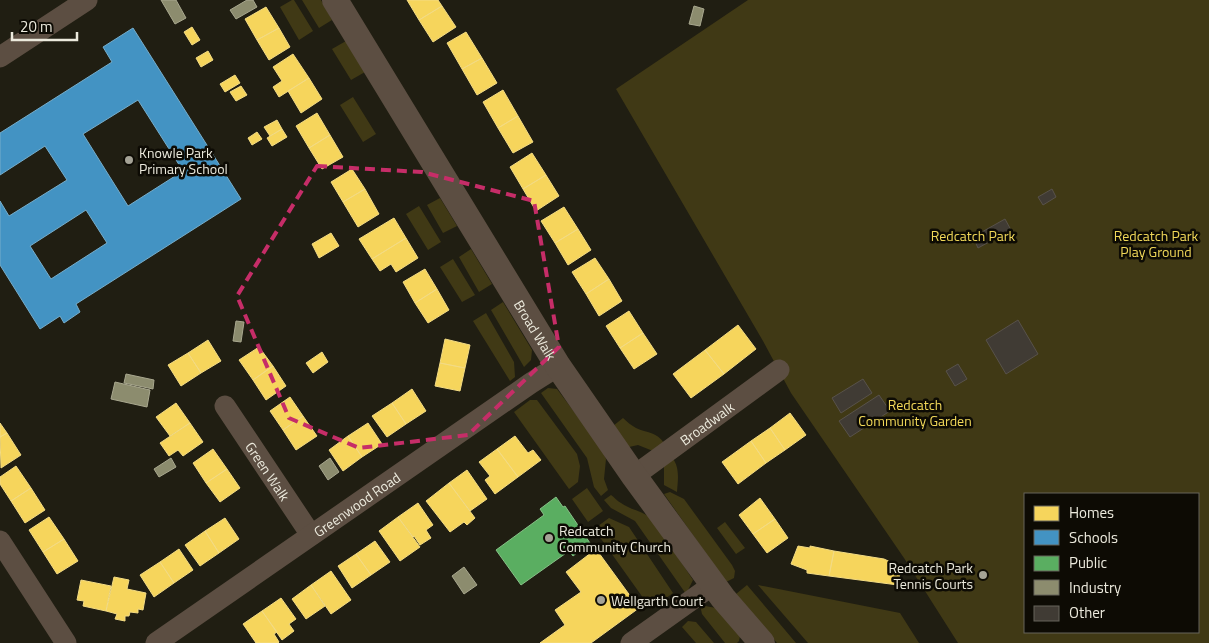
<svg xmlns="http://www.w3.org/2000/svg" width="1209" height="643" viewBox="0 0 1209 643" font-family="'Titillium Web',sans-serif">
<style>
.green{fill:#403915;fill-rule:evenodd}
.homes{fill:#f6d55c;stroke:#f3db83}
.schools{fill:#4393c3;stroke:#76adcb;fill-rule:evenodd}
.public{fill:#5aae61;stroke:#86c086}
.industry{fill:#8c8c6e;stroke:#a9a88f}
.building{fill:#403b34;stroke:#58524a}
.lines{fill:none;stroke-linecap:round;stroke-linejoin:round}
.minor{stroke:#5c4e42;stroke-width:21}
.tertiary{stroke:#5c4e42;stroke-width:26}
.marked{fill:none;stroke:#c62d68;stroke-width:4;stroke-dasharray:10 6;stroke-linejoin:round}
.poi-dot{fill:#a5a396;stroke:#0d0b04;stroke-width:2}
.labels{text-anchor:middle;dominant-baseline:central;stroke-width:5;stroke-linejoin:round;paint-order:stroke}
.poi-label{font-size:14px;fill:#eceadd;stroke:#0d0b04;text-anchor:start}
.park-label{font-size:14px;fill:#f2d959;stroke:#0d0b04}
.street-label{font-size:14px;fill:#eceadd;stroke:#0d0b04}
</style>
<rect width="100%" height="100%" fill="#201e12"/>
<path class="green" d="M292,0H294L313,31L299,40L280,7Z
M302,0H321L332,20L319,28Z
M748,0H1209V643H958L904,558L791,393L763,341L616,89ZM1025,494H1198V632H1025Z
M346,41L365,72L351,80L332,49Z
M353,97L376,134L363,142L340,105Z
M440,198L457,226L443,233L427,205Z
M419,206L441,242L428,250L406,214Z
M471,249L492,284L479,292L459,257Z
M453,259L475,295L462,302L440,267Z
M503,302L532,350L531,360L524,367L491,310Z
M486,313L514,362L515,377L510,381L473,321Z
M548,388L557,389L602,449L606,459L604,479L608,490L601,496L594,487L587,458L541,393Z
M530,400H537L577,454L580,466L578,482L569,489L514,412Z
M623,418C627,422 631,425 636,428C647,433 657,432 664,443L653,451L638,445L629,447L613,426Z
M672,457C680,468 678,479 677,492L664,485V464Z
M587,488L603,511L588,522L572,499Z
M670,492L684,499L732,565L735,571L734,578L726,582L664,494Z
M611,495C614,497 617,501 621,503C632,511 643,510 654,521L693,580L686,594L635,521L611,508L604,500Z
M609,518L629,527L673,593L651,609L594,529Z
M725,522L745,548L736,554L717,528Z
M747,585L796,643H777L736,594Z
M758,585L900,613L919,643H808Z
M700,605L716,608L740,636L739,641L737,643H725L702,614Z
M688,621L696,622L714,643H696L682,627Z"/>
<path class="homes" d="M407,0H438L442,6L419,20Z
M442,6L456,27L433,42L419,20Z
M266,7L279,28L257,40L245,19Z
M192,27L200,40L192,45L184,32Z
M279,28L290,47L269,60L257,40Z
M466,32L482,58L462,69L447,43Z
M208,51L213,60L201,67L196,58Z
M293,54L309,78L279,97L273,87L282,81L273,67Z
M482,58L497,83L477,95L462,69Z
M235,75L240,83L225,92L220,84Z
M309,78L322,99L301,113L288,91Z
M241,86L247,95L236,101L230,92Z
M503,90L518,116L498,128L483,102Z
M317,113L330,135L309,148L296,126Z
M518,116L533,142L513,153L498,128Z
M277,120L282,129L270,136L264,127Z
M282,129L287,137L272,146L267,138Z
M257,132L262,139L252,145L248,138Z
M330,135L343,157L322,169L309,148Z
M532,153L546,175L523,189L510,167Z
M352,169L365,189L343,202L331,182Z
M546,175L559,196L536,211L523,189Z
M365,189L379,214L358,227L343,202Z
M564,207L578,229L555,243L541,221Z
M394,218L406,238L372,259L359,239Z
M578,229L591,250L568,265L555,243Z
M331,233L339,246L319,258L312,244Z
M406,238L418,258L396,272L391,264L380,271L372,259Z
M595,258L609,279L586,294L572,272Z
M425,269L437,289L415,303L403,282Z
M609,279L622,301L599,316L586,294Z
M437,289L449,310L428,323L415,303Z
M629,311L643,333L620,348L606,326Z
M738,325L756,349L724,374L705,350Z
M643,333L657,354L634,369L620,348Z
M445,339L470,345L465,368L440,363Z
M208,340L221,361L201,373L188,353Z
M259,347L273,366L253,380L239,360Z
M705,350L724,374L691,398L673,374Z
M322,352L328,362L313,373L306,363Z
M188,353L201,373L181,386L168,365Z
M440,363L465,368L460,391L435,386Z
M273,366L286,386L266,400L253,380Z
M412,389L426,411L406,424L392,403Z
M290,397L303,416L283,430L270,411Z
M176,403L190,423L170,436L156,417Z
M392,403L406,424L387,437L372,416Z
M790,413L806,435L785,450L770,428Z
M303,416L317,436L296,450L283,430Z
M0,423L7,433L0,437Z
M190,423L203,442L183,456L178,450L169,456L160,443Z
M368,423L382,444L362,457L348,436Z
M770,428L785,450L766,463L751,441Z
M7,433L21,455L1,468L0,437Z
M348,436L362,457L343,471L329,450Z
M515,436L528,453L533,450L541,460L518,477L497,449Z
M751,441L766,463L738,484L722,462Z
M213,449L227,469L206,483L193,463Z
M497,449L518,477L495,494L485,480L490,476L479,462Z
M16,466L31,488L11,501L0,484V477Z
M227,469L240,488L220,502L206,483Z
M467,470L487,499L470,511L449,483Z
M449,483L475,518L467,525L464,522L450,532L426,501Z
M31,488L45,510L25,523L11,501Z
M760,498L775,519L753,534L739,515Z
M418,503L433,525L426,530L431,538L420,545L414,536L413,537L398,517Z
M49,517L64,539L43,552L29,530Z
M398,517L420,547L400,561L379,531Z
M225,518L239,539L219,553L205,531Z
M775,519L788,538L767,553L753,534Z
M205,531L219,553L200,566L185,545Z
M64,539L78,561L57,574L43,552Z
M375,541L390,562L371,575L356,554Z
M798,546L810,548V546L834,551L829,576L807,573V570L791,564Z
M179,549L193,570L174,583L160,562Z
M596,549L639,608L591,643H540L565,625L555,610L581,592L566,572Z
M834,551L884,559L901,567L898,585L829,576Z
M356,554L371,575L352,588L338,566Z
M160,562L174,583L154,597L140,575Z
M331,571L351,600L331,614L311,585Z
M114,577L129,580L127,589L146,593L143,610L138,609V613L130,612L129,616H125V621L115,619L117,614L106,611Z
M81,580L111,586L106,611L83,606L84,601L77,600Z
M311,585L325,606L306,619L292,599Z
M281,598L296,619L289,624L294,631L282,640L262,611Z
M262,611L277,632L274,634L279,642L278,643H256L243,624Z"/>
<path class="schools" d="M133,28L241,199L76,304L80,312L64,323L60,316L40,329L0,265V201L9,216L67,180L45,146L0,175V133L112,62L103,47ZM138,100L183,171L128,206L83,134ZM86,210L107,243L51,279L30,246Z"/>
<path class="public" d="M556,497L563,507L565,506L590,543L573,556L569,551L521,585L496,550L544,515L540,509Z"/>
<path class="industry" d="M161,0H176L186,18L175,24Z
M247,0H253L257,7L236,19L230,10Z
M694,6L704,9L700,26L689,24Z
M236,321L244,322L241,342L233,341Z
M126,374L154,380L153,389L124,383Z
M115,382L150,390L147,407L111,399Z
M171,458L176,467L159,477L154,469Z
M330,458L339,472L328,480L319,466Z
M464,567L477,585L464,594L452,576Z"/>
<path class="building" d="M1052,189L1056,197L1043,205L1038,197Z
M1005,219L1011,230L978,248L973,237Z
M1018,320L1038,354L1006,374L986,340Z
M958,364L967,379L955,386L946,371Z
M863,379L872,393L841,413L832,398Z
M879,395L890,411L850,437L839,421Z"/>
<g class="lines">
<g class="minor">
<path d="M0,57L87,0"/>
<path id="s1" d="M225,406L311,535"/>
<path id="s2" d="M634,476L779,370"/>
<path d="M0,541L66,643"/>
<path id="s3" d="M156,643L531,383L558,366"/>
<path d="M631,643L714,584"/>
</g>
<path class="tertiary" id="s4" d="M335,0L558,366L634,476L723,598L762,643"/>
</g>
<path class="marked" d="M317,166L422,172L534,201L559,347L468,435L359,448L289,418L237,296Z"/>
<g class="poi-dot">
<circle cx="129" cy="160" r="5"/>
<circle cx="549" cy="538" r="5"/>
<circle cx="983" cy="575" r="5"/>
<circle cx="601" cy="600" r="5"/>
</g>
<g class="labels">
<g class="poi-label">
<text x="139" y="152">Knowle Park<tspan x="139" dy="16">Primary School</tspan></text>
<text x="559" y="530">Redcatch<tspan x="559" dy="16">Community Church</tspan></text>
<text x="973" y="567" text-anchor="end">Redcatch Park<tspan x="973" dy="16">Tennis Courts</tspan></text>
<text x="611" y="600">Wellgarth Court</text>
</g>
<g class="park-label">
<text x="973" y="235">Redcatch Park</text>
<text x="1156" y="235">Redcatch Park<tspan x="1156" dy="16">Play Ground</tspan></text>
<text x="915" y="404">Redcatch<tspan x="915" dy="16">Community Garden</tspan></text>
</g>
<g class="street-label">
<text stroke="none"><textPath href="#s4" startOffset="386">Broad Walk</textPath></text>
<text stroke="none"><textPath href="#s2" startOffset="90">Broadwalk</textPath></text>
<text stroke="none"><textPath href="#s1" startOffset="78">Green Walk</textPath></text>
<text stroke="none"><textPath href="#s3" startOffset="244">Greenwood Road</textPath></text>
</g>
</g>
<rect x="1024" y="493" width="175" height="140" fill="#0d0b04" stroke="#66645b"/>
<rect x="1034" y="506" width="25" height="15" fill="#f6d55c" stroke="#66645b"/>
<text x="1069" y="518" font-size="15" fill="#eceadd">Homes</text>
<rect x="1034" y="530" width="25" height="15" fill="#4393c3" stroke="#66645b"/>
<text x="1069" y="543" font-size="15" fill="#eceadd">Schools</text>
<rect x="1034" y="556" width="25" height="15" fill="#5aae61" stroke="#66645b"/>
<text x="1069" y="568" font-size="15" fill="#eceadd">Public</text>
<rect x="1034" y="580" width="25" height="15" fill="#8c8c6e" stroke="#66645b"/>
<text x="1069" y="593" font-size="15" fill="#eceadd">Industry</text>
<rect x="1034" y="606" width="25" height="15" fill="#403b34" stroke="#66645b"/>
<text x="1069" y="618" font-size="15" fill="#eceadd">Other</text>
<path d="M12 32v8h65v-8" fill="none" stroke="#eceadd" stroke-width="2.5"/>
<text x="20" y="32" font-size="15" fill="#eceadd" stroke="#0d0b04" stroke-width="4" paint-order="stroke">20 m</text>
</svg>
